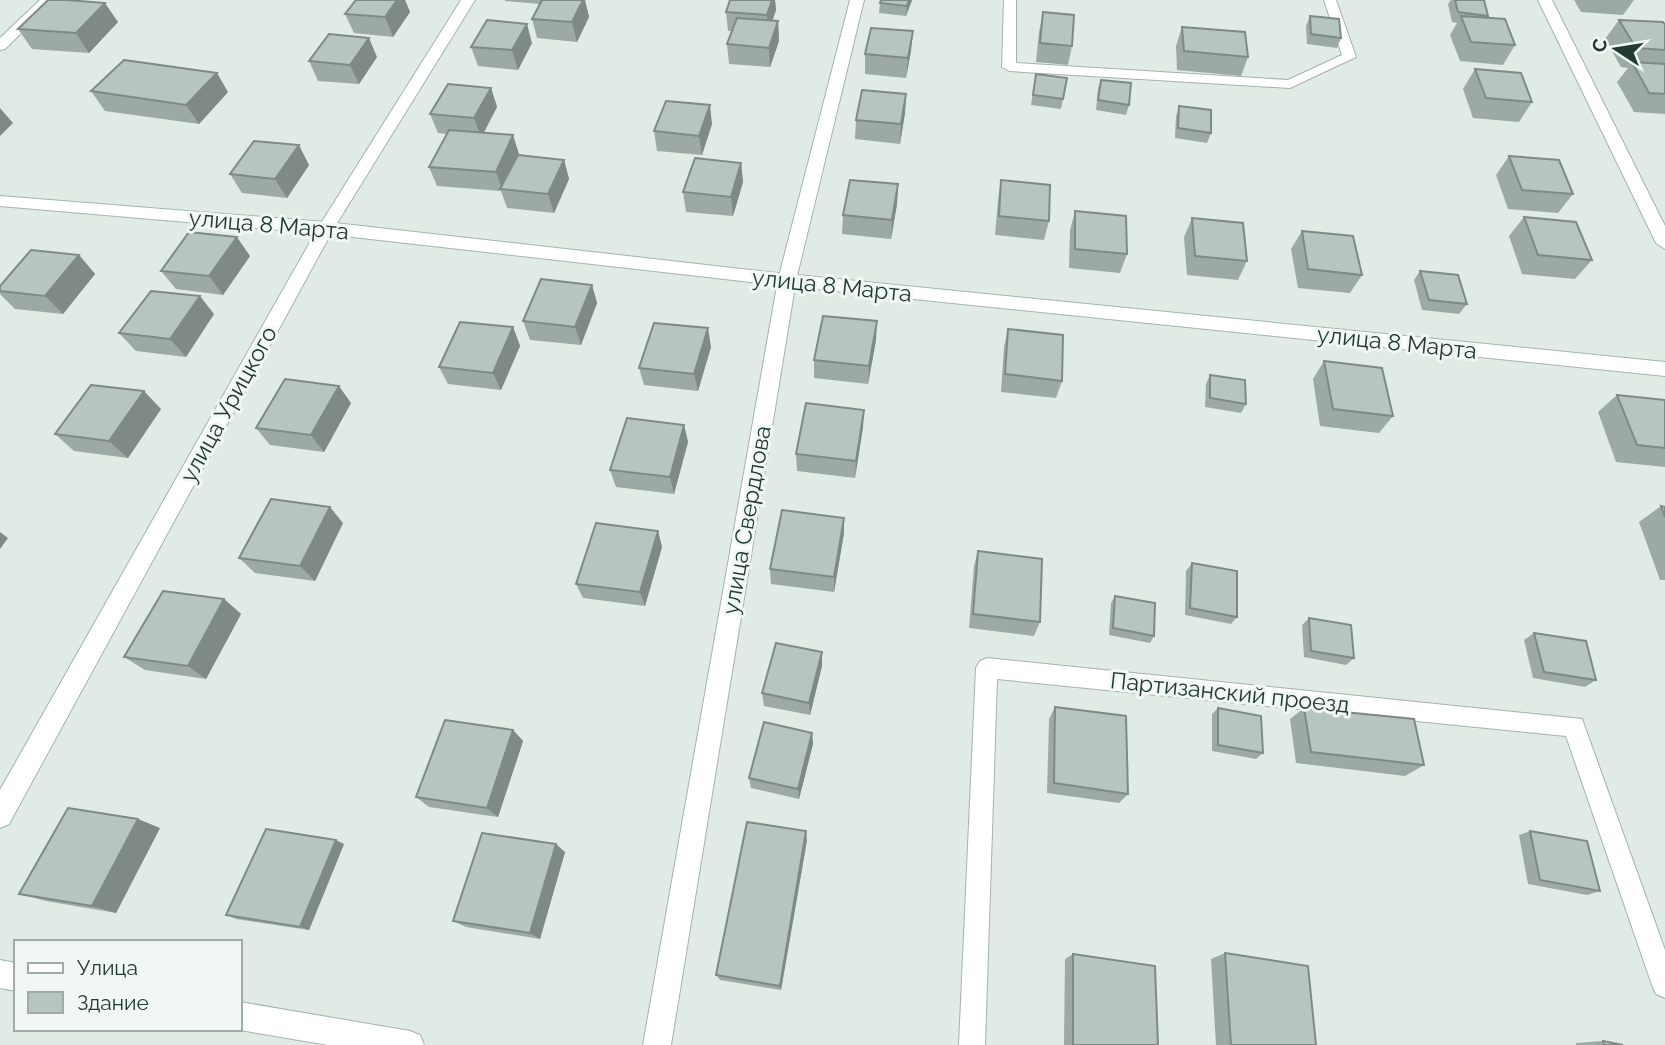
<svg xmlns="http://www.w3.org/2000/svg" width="1665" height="1045" viewBox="0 0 1665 1045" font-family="Raleway,sans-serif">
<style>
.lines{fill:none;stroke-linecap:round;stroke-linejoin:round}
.service-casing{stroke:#a4b2ad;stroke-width:2}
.minor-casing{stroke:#a4b2ad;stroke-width:2}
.secondary-casing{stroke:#a0b6ae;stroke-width:2}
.service{fill:#fff;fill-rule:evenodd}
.minor{fill:#fff;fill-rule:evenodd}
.secondary{fill:#fff;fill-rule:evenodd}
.wall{fill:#9da9a4}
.shaded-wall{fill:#7f8a86}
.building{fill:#b6c5bf;stroke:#7f8a86;stroke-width:2}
.labels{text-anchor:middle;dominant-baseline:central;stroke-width:6;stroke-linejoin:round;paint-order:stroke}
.street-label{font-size:23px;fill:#223a34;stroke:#f1f7f4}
</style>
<rect width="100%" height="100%" fill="#e1ebe6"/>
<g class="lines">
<g class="service-casing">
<path id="service" d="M1004,0H1016V63L1288,80L1342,55L1324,0H1336L1356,57L1290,88L1009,71L1002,67Z
M987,658L1582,719L1665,950V998L1656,994L1652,985L1566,736L997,679L985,1045H959L976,668L980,661Z"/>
</g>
<g class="minor-casing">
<path id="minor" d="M40,0H55L5,49L0,50V38Z
M461,0H475L334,228L9,824L0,828V790L318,228Z
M850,0H864L796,280L671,1045H643L778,280Z
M1538,0H1552L1665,226V249L1656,243Z
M0,960L16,963V991L0,988Z
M240,1002L410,1031L420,1035L424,1045H328L240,1030Z"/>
</g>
<g class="secondary-casing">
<path id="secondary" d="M0,196L326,222L787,274L1665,362V376L787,286L326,234L0,206Z"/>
</g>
<use href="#service" class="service"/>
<use href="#minor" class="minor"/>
<use href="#secondary" class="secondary"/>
</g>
<path class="wall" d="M356,0H405L410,12L393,37L354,33L345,14Z
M505,0H585L589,17L577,42L537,38L532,19L540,4L505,1Z
M730,0H775L776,10L772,21H778L779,41L770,67L729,64L727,44L732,31H728L726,12Z
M912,0L906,16L879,13L880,3Z
M1451,0H1484L1488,16L1486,18L1515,45L1503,65L1460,61L1450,35L1457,23L1452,22L1448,4Z
M1574,0H1634L1623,15L1581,12Z
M1043,12L1072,46L1068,65L1036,62L1039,32Z
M1310,16L1341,38L1337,48L1307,44L1306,26Z
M1619,20L1665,25V114L1634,112L1617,82L1628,68L1621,67L1605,39Z
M118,22L89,53L32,49L18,29Z
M1182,27L1248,57L1241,76L1177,70L1176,46Z
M532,43L518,70L478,66L471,47Z
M911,51L906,78L865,74V54Z
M377,57L359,84L318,81L309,61Z
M1475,69L1532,102L1519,122L1473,118L1463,89Z
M1036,74L1063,99L1061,109L1031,105Z
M1101,80L1129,105L1126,115L1096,110L1098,89Z
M491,88L497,107L484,133L519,154V155L564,160L569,179L554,213L507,208L501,191L437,186L429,167L447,134L438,133L430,114Z
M91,91L228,92L199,124L105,111Z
M906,94L905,113L900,144L855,139L856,120Z
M1179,106L1211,133L1207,143L1175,138L1176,116Z
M712,124L702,155L657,151L654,131Z
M1509,156L1573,194L1558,213L1508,209L1496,175Z
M741,163L743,182L733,216L686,212L683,192Z
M309,165L287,198L242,193L230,174Z
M1001,180L1049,221L1044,240L995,235L998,200Z
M898,184L897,204L891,239L842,234L843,215Z
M1075,211L1127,254L1120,273L1069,268L1070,230Z
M1524,217L1592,260L1575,279L1522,274L1509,236Z
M1192,218L1247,261L1238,280L1187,275L1184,237Z
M1302,231L1362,275L1350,293L1298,288L1291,249Z
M79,255L95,274L63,314L15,309L0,294V286Z
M250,256L223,295L176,289L161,271Z
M1420,271L1467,304L1459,314L1422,310L1414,280Z
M592,285L597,303L581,345L530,340L523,321Z
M214,314L186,357L136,351L119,333Z
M513,327L520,346L501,390L448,384L439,367Z
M1008,329L1062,381L1056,398L1001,392L1004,347Z
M876,340L868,384L814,378V360Z
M711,347L698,391L644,385L639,368Z
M1324,361L1393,416L1379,433L1320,426L1313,379Z
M1210,375L1246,404L1241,413L1205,407L1206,384Z
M1617,395L1665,400V467L1616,462L1598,412Z
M351,403L324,452L270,445L256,428Z
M161,409L128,458L74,451L55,434Z
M684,425L688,442L674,494L616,487L610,470Z
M863,427L855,478L797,471L796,454Z
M1661,506L1665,507V580H1660L1639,522Z
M343,523L315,581L255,573L239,558Z
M658,531L662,547L645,606L583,598L576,584Z
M844,533L834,592L771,584L770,569Z
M978,551L1040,622L1034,636L969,628L974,566Z
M1192,563L1237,617L1231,624L1185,615L1186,571Z
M1115,596L1154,636L1150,643L1109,635L1111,603Z
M224,599L241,614L206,679L145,670L124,657Z
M1309,618L1354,658L1346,665L1304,657L1302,625Z
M1534,633L1596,680L1585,687L1533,678L1524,640Z
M822,652V666L810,715L764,706L762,693Z
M1055,707L1128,794L1119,803L1047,793L1049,719Z
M1218,708L1263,753L1256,759L1212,751V714Z
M1304,708L1424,765L1405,776L1296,763L1290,719Z
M513,730L523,741L498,817L429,807L416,797Z
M812,733L813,744L799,799L751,788L749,778Z
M160,828L116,913L46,901L19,894Z
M1530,831L1600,891L1587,895L1528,884L1519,835Z
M807,840L781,990L720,980L716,975Z
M344,844L309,930L236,919L226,915Z
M565,852L540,939L466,927L453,921Z
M1225,953L1316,1045H1216L1211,959Z
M1073,954L1158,1045H1064L1065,959Z
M1603,1041L1604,1045H1576V1043Z"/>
<path class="shaded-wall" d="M397,0H405L410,12L393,37L385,17Z
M583,0H585L589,17L577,42L572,22Z
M772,0H775L776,10L768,34L767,15Z
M909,0H912L906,16L907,6Z
M105,3L118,22L89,53L76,33Z
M778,21L779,41L770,67L769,48Z
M527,24L532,43L518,70L512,50Z
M913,31L911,51L906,78L908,58Z
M369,38L377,57L359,84L350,65Z
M217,73L228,92L199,124L186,105Z
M491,88L497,107L481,137L474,118Z
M906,94L905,113L900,144L901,124Z
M710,105L712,124L702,155L699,136Z
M0,108L13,123L0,136Z
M513,135L519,154L503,189H502L496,172Z
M299,145L309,165L287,198L275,179Z
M564,160L569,179L554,213L548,194Z
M741,163L743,182L733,216L731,197Z
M898,184L897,204L891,239L892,220Z
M237,237L250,256L223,295L209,276Z
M79,255L95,274L63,314L45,296Z
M592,285L597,303L581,345L575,327Z
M200,296L214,314L186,357L170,339Z
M877,321L876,340L868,384L869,366Z
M513,327L520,346L501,390L493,373Z
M708,328L711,347L698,391L694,374Z
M339,386L351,403L324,452L311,435Z
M144,391L161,409L128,458L109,441Z
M864,410L863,427L855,478L856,461Z
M684,425L688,442L674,494L670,477Z
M330,507L343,523L315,581L300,566Z
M844,518V533L834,592V577Z
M658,531L662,547L645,606L640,592Z
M0,532L8,538L0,549Z
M224,599L241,614L206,679L188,666Z
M822,652V666L810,715L809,703Z
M513,730L523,741L498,817L487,808Z
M812,733L813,744L799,799L798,789Z
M138,819L160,828L116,913L92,906Z
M806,831L807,840L781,990L780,986Z
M336,840L344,844L309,930L300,927Z
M556,844L565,852L540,939L530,933Z"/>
<path class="building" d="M48,0H67L105,3L76,33L18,29Z
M356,0H397L385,17L345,14Z
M542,0H583L572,22L532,19Z
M730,0H772L767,15L726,12Z
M881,0H909L907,6L880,3Z
M1455,0H1484L1488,16L1458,12Z
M1043,12L1074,15L1072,46L1040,43Z
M1310,16L1339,19L1341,38L1311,34Z
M1461,16L1505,19L1515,45L1471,42Z
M737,18L778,21L769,48L727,44Z
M487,20L527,24L512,50L471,47Z
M1619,20L1663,22L1665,25V50L1636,48Z
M1182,27L1245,32L1248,57L1184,51Z
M871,28L913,31L908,58L865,54Z
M329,34L369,38L350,65L309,61Z
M124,60L217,73L186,105L91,91Z
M1632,62L1665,64V94L1649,93Z
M1475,69L1521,73L1532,102L1486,98Z
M1036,74L1067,78L1063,99L1033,95Z
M1101,80L1131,83L1129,105L1098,100Z
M448,84L491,88L474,118L430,114Z
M862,90L906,94L901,124L856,120Z
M666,101L710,105L699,136L654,131Z
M1179,106L1211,110V133L1178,128Z
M449,130L513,135L496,172L429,167Z
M254,141L299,145L275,179L230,174Z
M518,155L564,160L548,194L500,189Z
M1509,156L1559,160L1573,194L1522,190Z
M695,158L741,163L731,197L683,192Z
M850,180L898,184L892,220L843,215Z
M1001,180L1050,185L1049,221L999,216Z
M1075,211L1126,216L1127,254L1075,249Z
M1524,217L1576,222L1592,260L1538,255Z
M1192,218L1243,223L1247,261L1195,256Z
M1302,231L1353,236L1362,275L1308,269Z
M189,232L237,237L209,276L161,271Z
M31,250L79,255L45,296L0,291V286Z
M1420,271L1458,275L1467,304L1429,300Z
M541,279L592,285L575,327L523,321Z
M151,291L200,296L170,339L119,333Z
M823,316L877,321L869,366L814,360Z
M460,322L513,327L493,373L439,367Z
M654,323L708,328L694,374L639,368Z
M1008,329L1063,335L1062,381L1005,374Z
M1324,361L1382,368L1393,416L1333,409Z
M1210,375L1245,380L1246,404L1210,398Z
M285,379L339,386L311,435L256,428Z
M91,385L144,391L109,441L55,434Z
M1617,395L1665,400V448L1637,445Z
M806,403L864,410L856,461L796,454Z
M627,418L684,425L670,477L610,470Z
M271,499L330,507L300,566L239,558Z
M1661,506L1665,507V517Z
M782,510L844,518L834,577L770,569Z
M596,523L658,531L640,592L576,584Z
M978,551L1042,559L1040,622L973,614Z
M1192,563L1237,571V617L1190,608Z
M163,591L224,599L188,666L124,657Z
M1115,596L1155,603L1154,636L1113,628Z
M1309,618L1351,625L1354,658L1311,651Z
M1534,633L1586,641L1596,680L1544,672Z
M776,643L822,652L809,703L762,693Z
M1055,707L1126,716L1128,794L1054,783Z
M1218,708L1261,716L1263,753L1218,745Z
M1304,708L1414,719L1424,765L1311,752Z
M445,720L513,730L487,808L416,797Z
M764,722L812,733L798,789L749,778Z
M68,808L138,819L92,906L19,894Z
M747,822L806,831L780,986L716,975Z
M266,829L336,840L300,927L226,915Z
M1530,831L1587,841L1600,891L1540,880Z
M482,833L556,844L530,933L453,921Z
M1225,953L1308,966L1316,1045H1231Z
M1073,954L1155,966L1158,1045H1073Z
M1603,1041L1623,1045H1604Z"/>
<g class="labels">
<g class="street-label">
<text transform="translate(269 224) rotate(5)">улица 8 Марта</text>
<text transform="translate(832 285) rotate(6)">улица 8 Марта</text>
<text transform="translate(1397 342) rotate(6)">улица 8 Марта</text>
<text transform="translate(228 404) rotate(-61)">улица Урицкого</text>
<text transform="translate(746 520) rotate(-80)">улица Свердлова</text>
<text transform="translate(1230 692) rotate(6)">Партизанский проезд</text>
</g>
</g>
<rect x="14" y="940" width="228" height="91" fill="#f1f7f4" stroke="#9eaba7" stroke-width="2"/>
<rect x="28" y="963" width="35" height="10" fill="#ffffff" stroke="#9eaba7" stroke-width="2"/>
<text x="77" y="975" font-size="21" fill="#223a34">Улица</text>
<rect x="28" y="992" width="35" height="21" fill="#b6c5bf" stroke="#9eaba7" stroke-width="2"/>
<text x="77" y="1010" font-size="21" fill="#223a34">Здание</text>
<g transform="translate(1616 49) rotate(282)" stroke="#f1f7f4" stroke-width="5" paint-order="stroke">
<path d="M0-5L12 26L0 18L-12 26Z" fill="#223a34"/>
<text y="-10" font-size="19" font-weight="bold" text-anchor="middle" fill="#223a34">С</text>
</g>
</svg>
